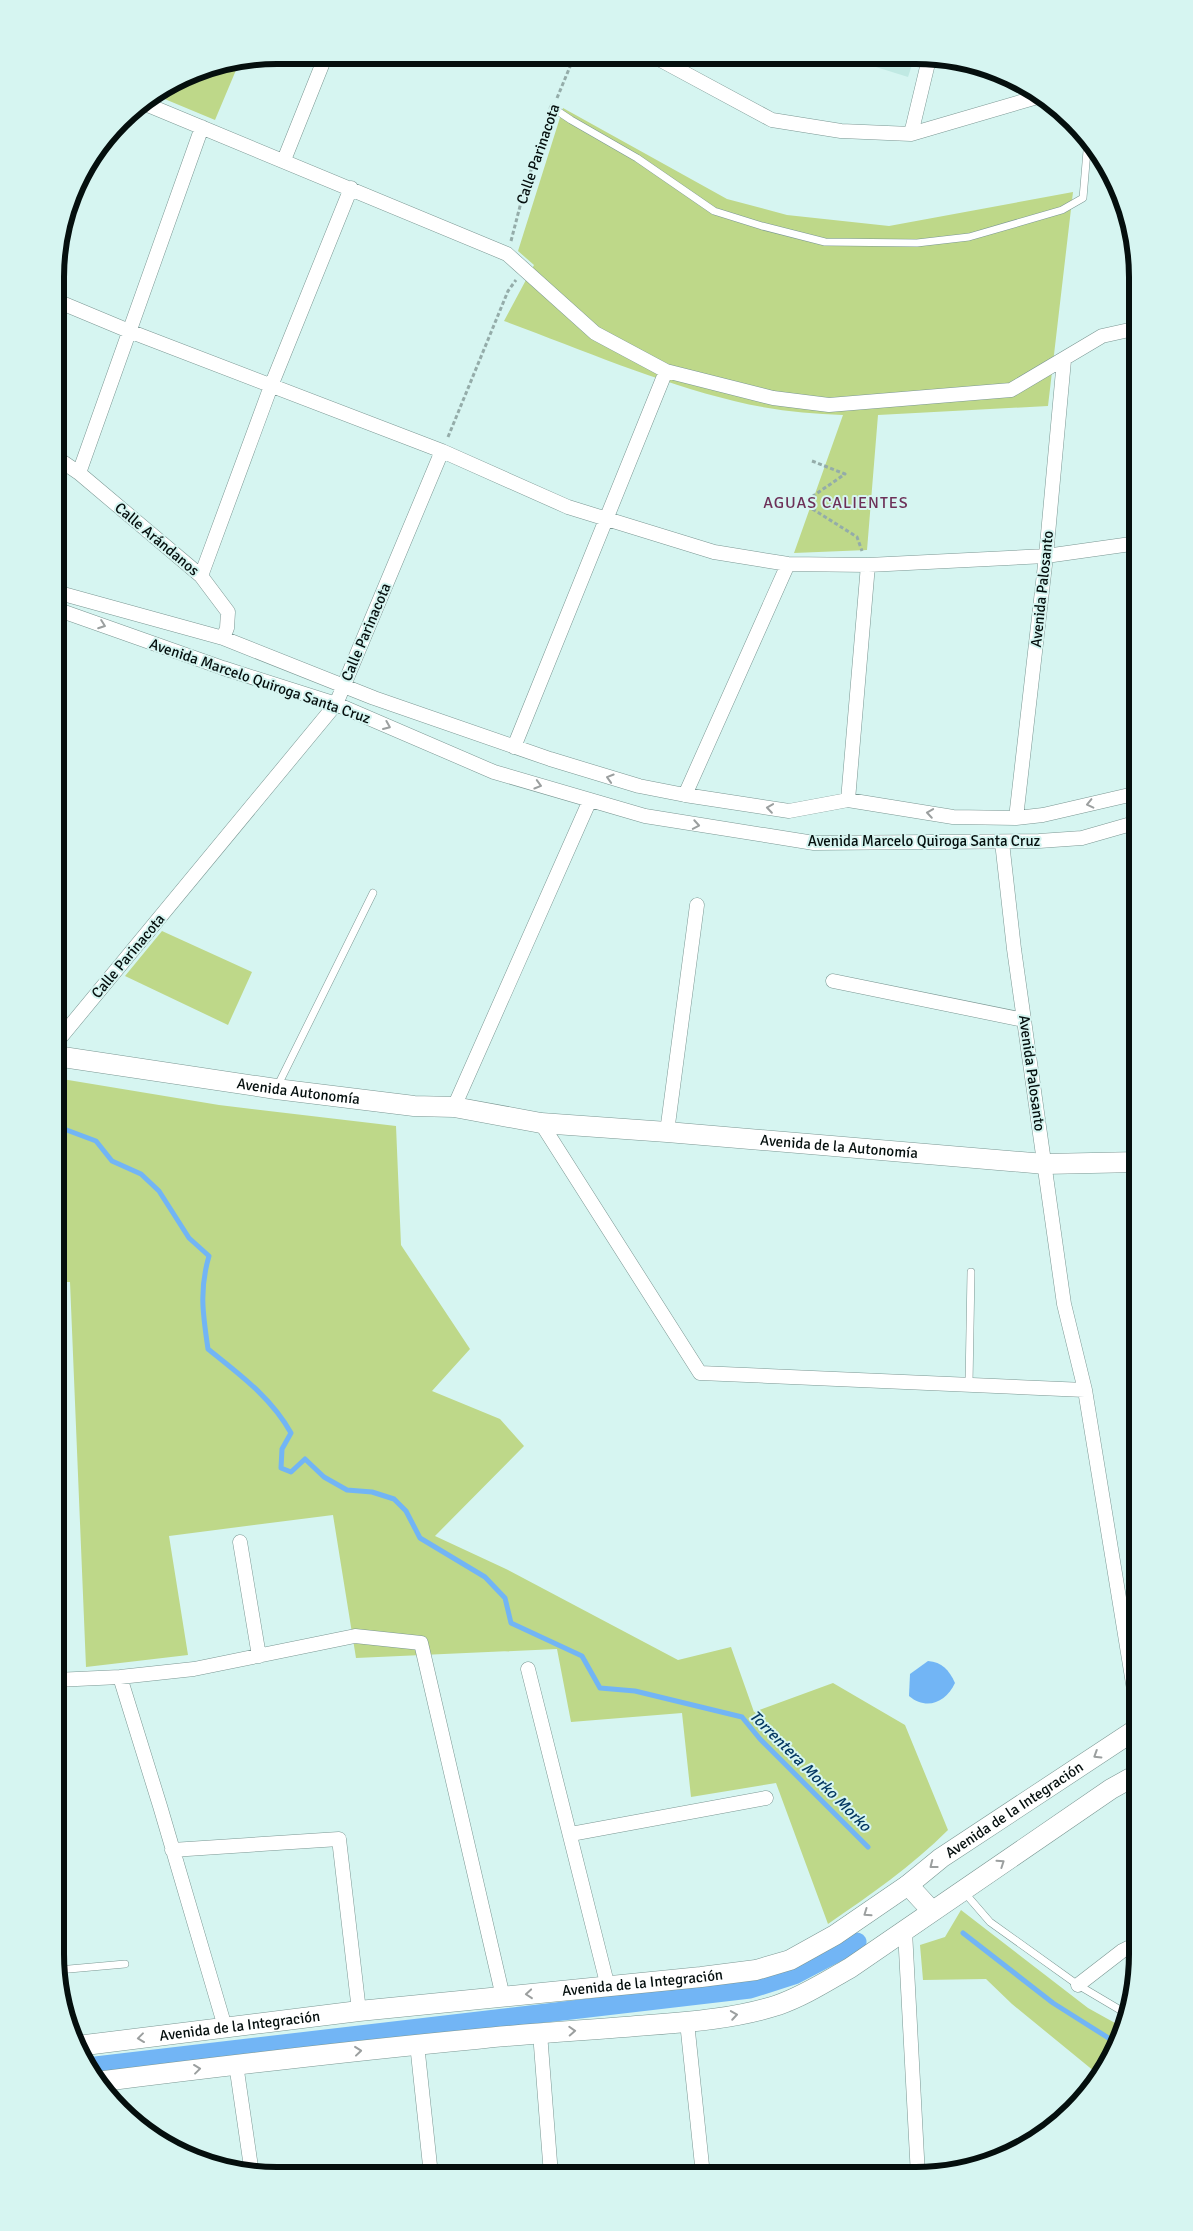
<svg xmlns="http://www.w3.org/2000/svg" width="1193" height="2231" viewBox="0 0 1193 2231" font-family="Signika,sans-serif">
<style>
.built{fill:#c0e9e3}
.green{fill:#bed889}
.water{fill:#72b5f5}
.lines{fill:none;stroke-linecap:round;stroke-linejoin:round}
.stream{stroke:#72b5f5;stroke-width:5}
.canal{stroke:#72b5f5;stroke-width:19}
.lane-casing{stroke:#7b9793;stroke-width:8}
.street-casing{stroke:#7b9793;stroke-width:15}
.secondary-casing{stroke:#7b9793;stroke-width:21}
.path{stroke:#94aca9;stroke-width:3;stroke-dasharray:4 2.5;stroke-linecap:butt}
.lane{stroke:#fff;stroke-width:7}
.street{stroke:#fff;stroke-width:14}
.secondary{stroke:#fff;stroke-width:20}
.oneway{stroke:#9b9f9f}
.labels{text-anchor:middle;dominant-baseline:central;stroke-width:4;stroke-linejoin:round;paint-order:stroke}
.street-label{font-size:15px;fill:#050f0e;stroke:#d6f5f1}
.neighbourhood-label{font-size:16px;letter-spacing:1px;fill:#6d3058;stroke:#d6f5f1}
.water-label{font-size:16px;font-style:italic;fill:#053962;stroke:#d6f5f1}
.rim{fill:none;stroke:#050f0e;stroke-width:6}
</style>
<rect width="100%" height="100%" fill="#d6f5f1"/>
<path class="built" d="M861,59H914L908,77L860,62Z"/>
<path class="green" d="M239,63L215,120L155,95L192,72Z
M563,108L727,199L787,215L889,226L1073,192L1048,406L878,415L867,550L794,553L843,415C807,414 770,410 734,401C656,382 580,349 504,321L534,265L518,251Z
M162,931L252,972L228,1025L125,976Z
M56,1078L219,1105L396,1126L401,1245L470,1349L432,1391L500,1419L524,1446L435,1536L506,1569L678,1660L731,1647L754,1712L833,1683L905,1725L948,1830C912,1866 870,1895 828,1924L776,1783L691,1797L682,1713L571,1722L557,1649L356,1658L333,1515L169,1536L188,1655L86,1667L70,1282H56Z
M961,1910L1088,2008L1124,2028L1121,2039L1100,2076L1012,2004L986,1979L923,1980L920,1945L945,1937Z"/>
<path class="water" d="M928,1661C942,1662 949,1670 955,1683C946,1702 927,1711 909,1696L910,1674Z"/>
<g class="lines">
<path class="stream" d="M56,1126L96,1141L112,1161L141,1174L159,1191L189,1238L209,1256C199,1290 203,1315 208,1349C239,1374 271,1397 291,1433L282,1449L281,1468L291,1472L305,1459L324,1477L347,1490L372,1492L394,1499L406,1511L420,1538L485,1577L505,1598L511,1623L582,1656L600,1688L635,1691L742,1717L760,1739L868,1847
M963,1933L1053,2003L1118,2044"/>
<path class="canal" d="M87,2067L750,1989L794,1975L857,1942"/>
<g class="lane-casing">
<path id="lane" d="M553,108L571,120L637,158L714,211L762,226L825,242L917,243L969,237L1062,210L1083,198L1088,139
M277,1087L373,893
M969,1384L971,1272
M964,1892L990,1922L1078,1985L1127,2014
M58,1970L125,1964"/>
</g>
<g class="street-casing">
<path id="street" d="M655,57L772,120L841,131L911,134L1041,96
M143,103L507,254L595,333L666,371L773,398L829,405L1011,390L1102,336L1138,328
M911,134L929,59
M284,160L326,55
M57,301L129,331L442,451L568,507L714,552L788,564L868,565L1046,556L1138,543
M57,458L79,473L201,576L228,612L227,628L223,638
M79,473L202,127
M201,576L271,386L351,188
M56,592L223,638L374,698L550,759L639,786L685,795L789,811L848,800L953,817L1016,818L1043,815L1138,793
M56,609L223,668L336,704L494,772L645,816L814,843L1039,841L1082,838L1138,822
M514,747L666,371
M685,795L788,564
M848,800L868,565
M1016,818L1046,556L1064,360
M1002,842L1014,949L1064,1304L1085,1390L1138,1714
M833,981L1024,1020
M56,1043L336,704L442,451
M454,1107L590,800
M541,1123L700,1373L1085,1390
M667,1132L697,905
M240,1542L259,1656
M528,1669L608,1987
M120,1677L160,1806L225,2027
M55,1680L120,1677L194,1669L355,1636L421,1643L503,1997
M571,1834L766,1798
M172,1850L339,1839L359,2011
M905,1931L918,2176
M1078,1985L1122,1951L1138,1943
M687,2022L703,2175
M540,2033L551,2175
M417,2044L431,2175
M236,2064L252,2174"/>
</g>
<g class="secondary-casing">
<g id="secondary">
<path id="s1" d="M56,1056L276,1089L414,1106L454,1107L541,1123L667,1132L1045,1164L1138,1162"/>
<path d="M908,1885L932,1911"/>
<path id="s2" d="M77,2046L359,2011L701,1977L756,1970L790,1960L835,1935L908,1885L941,1858L1138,1728"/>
<path d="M96,2082C223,2066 349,2051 476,2039C533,2033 591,2030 649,2025C692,2022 737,2018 778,2005C804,1996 827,1981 850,1968L1111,1789L1138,1774"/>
</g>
</g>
<path class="path" d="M557,98L574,57
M511,241L525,187L550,118
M448,437L508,291L516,280
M812,461L845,474L803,503L857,537L862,551"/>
<use href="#lane" class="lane"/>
<use href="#street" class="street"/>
<use href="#secondary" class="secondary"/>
</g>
<defs><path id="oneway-chevron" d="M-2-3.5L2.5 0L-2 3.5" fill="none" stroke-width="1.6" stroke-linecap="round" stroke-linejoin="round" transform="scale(1.25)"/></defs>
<g class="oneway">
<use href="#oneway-chevron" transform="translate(102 625) rotate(20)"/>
<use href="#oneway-chevron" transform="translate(387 726) rotate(23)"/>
<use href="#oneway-chevron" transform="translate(610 778) rotate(-163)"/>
<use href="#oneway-chevron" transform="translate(538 785) rotate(16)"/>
<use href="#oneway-chevron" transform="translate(1090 804) rotate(167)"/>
<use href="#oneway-chevron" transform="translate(770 808) rotate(-172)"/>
<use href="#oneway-chevron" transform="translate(930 813) rotate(-171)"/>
<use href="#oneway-chevron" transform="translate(696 825) rotate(10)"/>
<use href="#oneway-chevron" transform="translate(1097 1755) rotate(148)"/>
<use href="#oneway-chevron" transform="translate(1001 1863) rotate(-34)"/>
<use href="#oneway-chevron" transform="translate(933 1865) rotate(142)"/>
<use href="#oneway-chevron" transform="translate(867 1913) rotate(145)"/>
<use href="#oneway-chevron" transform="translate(529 1994) rotate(175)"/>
<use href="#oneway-chevron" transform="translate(734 2015) rotate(-9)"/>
<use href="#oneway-chevron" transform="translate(572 2031) rotate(-3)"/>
<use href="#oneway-chevron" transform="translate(141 2038) rotate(173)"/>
<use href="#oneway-chevron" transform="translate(358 2051) rotate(-6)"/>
<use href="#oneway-chevron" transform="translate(197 2069) rotate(-7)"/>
</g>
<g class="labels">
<g class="street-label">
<text transform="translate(538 154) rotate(-71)">Calle Parinacota</text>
<text transform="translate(157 539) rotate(40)">Calle Arándanos</text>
<text transform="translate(1042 589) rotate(-84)">Avenida Palosanto</text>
<text transform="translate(366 632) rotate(-67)">Calle Parinacota</text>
<text transform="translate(260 681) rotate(19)">Avenida Marcelo Quiroga Santa Cruz</text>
<text x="924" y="841">Avenida Marcelo Quiroga Santa Cruz</text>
<text transform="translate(128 956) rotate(-50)">Calle Parinacota</text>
<text transform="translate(1032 1073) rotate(82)">Avenida Palosanto</text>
<text stroke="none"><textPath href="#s1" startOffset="245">Avenida Autonomía</textPath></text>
<text stroke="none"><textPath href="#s1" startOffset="789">Avenida de la Autonomía</textPath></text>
<text stroke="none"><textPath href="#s2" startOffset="989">Avenida de la Integración</textPath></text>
<text stroke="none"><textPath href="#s2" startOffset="569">Avenida de la Integración</textPath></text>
<text stroke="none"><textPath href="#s2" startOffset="164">Avenida de la Integración</textPath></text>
</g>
<g class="neighbourhood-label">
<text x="836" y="503">AGUAS CALIENTES</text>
</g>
<g class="water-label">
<text transform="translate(810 1771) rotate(45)">Torrentera Morko Morko</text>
</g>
</g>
<path d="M0 0H1193V2231H0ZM277 64H916A213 213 0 0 1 1129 277V1954A213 213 0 0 1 916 2167H277A213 213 0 0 1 64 1954V277A213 213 0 0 1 277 64Z" fill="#d6f5f1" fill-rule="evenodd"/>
<path class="rim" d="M277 64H916A213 213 0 0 1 1129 277V1954A213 213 0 0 1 916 2167H277A213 213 0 0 1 64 1954V277A213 213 0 0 1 277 64Z"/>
</svg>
